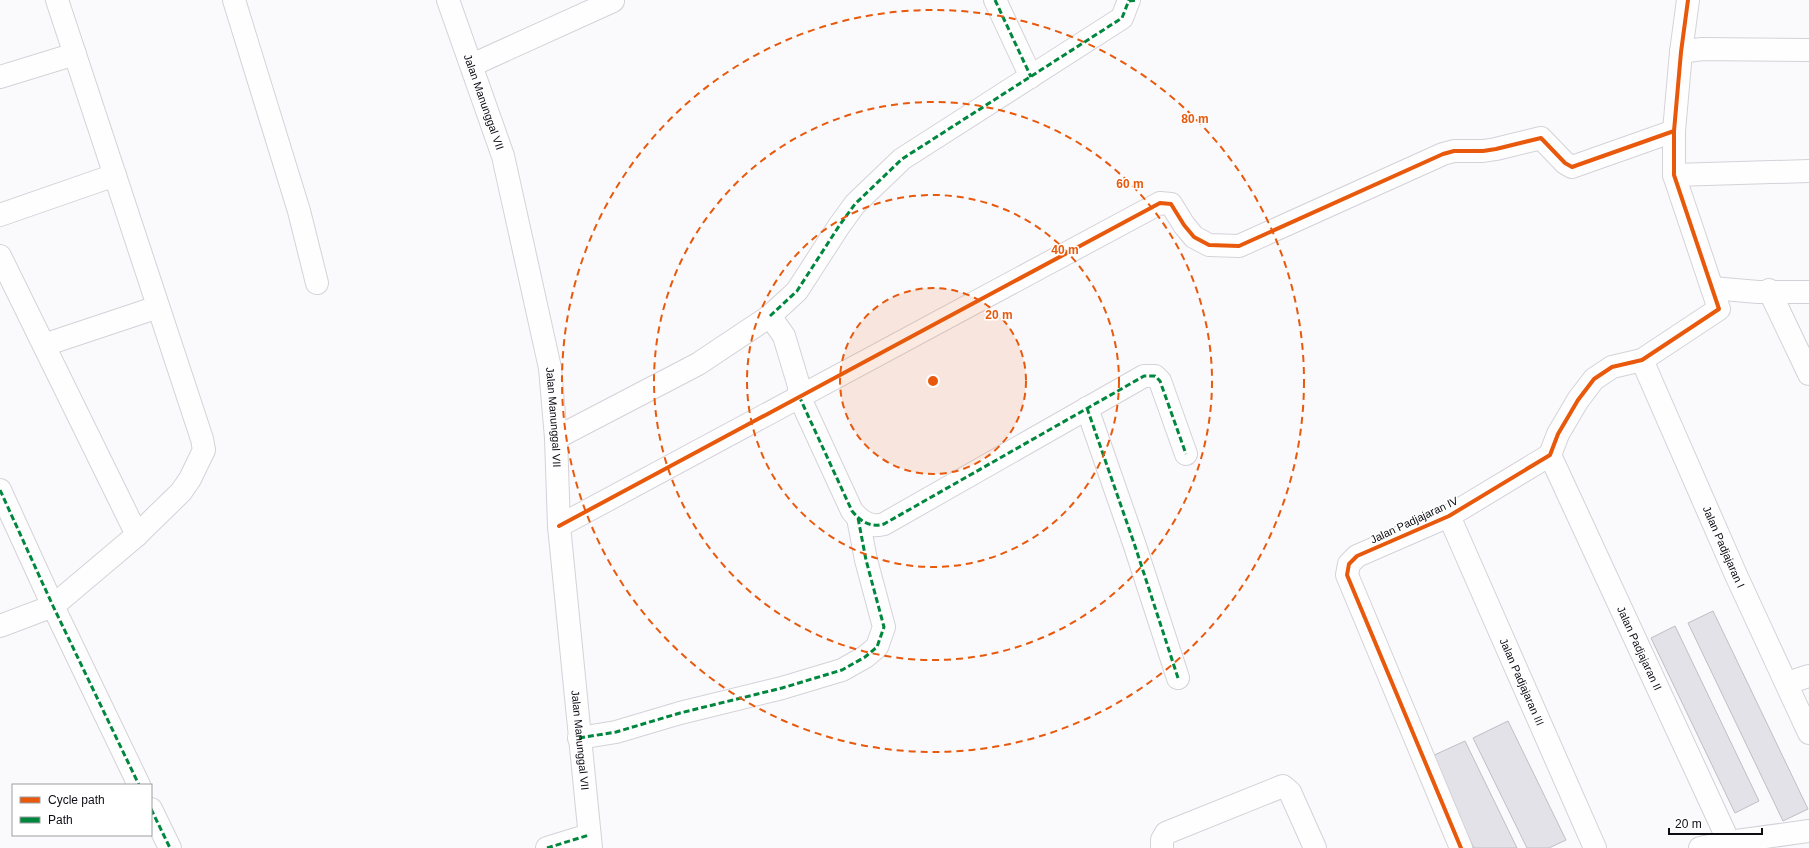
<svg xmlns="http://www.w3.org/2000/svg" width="1809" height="848" viewBox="0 0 1809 848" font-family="Helvetica,sans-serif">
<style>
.building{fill:#e4e2e9;stroke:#c0bec3}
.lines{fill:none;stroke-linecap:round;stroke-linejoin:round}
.minor-casing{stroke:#d4d2d8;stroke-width:24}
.minor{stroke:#fefeff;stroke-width:22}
.quiet{stroke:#00873e;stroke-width:3;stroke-dasharray:6 3;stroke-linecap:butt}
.cycleway-casing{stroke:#fff;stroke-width:6}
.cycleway{stroke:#e8590c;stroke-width:4}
.ring{fill:none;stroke:#e8590c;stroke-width:2;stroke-dasharray:7 5}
.labels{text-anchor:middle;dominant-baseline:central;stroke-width:3;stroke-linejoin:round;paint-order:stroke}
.street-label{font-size:11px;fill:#0d0c13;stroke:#fff}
.centre{fill:#e8590c;stroke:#fff;stroke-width:2}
.ring-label{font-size:12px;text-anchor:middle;font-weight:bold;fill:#e8590c;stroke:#fff;stroke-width:3;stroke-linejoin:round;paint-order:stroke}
</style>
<rect width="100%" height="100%" fill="#faf9fc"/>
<path class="building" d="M1713,611L1808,809L1783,821L1688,623Z
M1675,626L1759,801L1735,813L1651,638Z
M1508,721L1566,840L1549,848H1527L1473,738Z
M1465,741L1517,848H1474L1430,757Z"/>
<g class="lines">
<g class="minor-casing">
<g id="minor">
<path d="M234,0L299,211L317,283"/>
<path id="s1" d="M448,0L503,156L550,368L556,438L559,526L591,848"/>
<path d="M995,0L1031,77"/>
<path d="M1681,52L1702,49L1809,50"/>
<path d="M472,65L613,1"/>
<path d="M0,77L75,54"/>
<path d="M1674,175L1809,171"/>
<path d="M0,215L115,175"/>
<path d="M0,256L137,535"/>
<path d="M1712,288L1758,292H1809"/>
<path d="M1769,290L1809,374"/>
<path d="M770,316L797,291L839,226L855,204L902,159L1122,18L1129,0"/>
<path d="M44,345L158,307"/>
<path id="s2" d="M1642,360L1736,575L1809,733"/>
<path d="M1087,408L1134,543L1178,678"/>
<path d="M556,438L698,364L770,316L784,336L799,386V396L852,511C861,522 871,528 884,524L1144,376H1155L1160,381L1186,454"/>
<path id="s3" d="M1550,455L1729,842"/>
<path d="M0,490L53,606L139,785"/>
<path id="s4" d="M1449,516L1595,848"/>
<path d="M559,526L1160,203L1171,204L1184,225L1194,237L1209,245L1239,246L1443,154L1454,151H1483L1496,149L1541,138L1565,163L1572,167L1674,131"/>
<path d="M0,626L53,606L137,535L181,492L190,479L204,450L202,439L57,0"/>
<path d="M1787,683L1809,676"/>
<path d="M579,738L616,732L680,713L782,688L842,670L865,657L877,647L884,627L866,560L858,518"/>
<path d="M151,809L170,848"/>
<path d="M547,848L589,835"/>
<path d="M1162,848V840L1166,833L1283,786L1290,792L1315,848"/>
<path d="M1461,848L1347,575L1349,564L1357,556L1449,516L1550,455L1558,434L1578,400L1594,379L1612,367L1642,360L1719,309L1674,175V131L1681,52L1688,0"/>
<path d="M1700,848L1729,842L1809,831"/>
</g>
</g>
<use href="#minor" class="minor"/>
<path class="quiet" d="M995,0L1031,77
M1129,1L1138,0
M770,316L797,291L839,226L855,204L902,159L1122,18L1129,0
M799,396L852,511C861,522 871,528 884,524L1144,376H1155L1160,381L1186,454
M1087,408L1134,543L1178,678
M0,490L53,606L139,785
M579,738L616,732L680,713L782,688L842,670L865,657L877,647L884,627L866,560L858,518
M151,809L170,848
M547,848L589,835"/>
<g class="cycleway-casing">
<path id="cycleway" d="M559,526L1160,203L1171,204L1184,225L1194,237L1209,245L1239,246L1443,154L1454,151H1483L1496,149L1541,138L1565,163L1572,167L1674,131
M1461,848L1347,575L1349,564L1357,556L1449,516L1550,455L1558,434L1578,400L1594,379L1612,367L1642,360L1719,309L1674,175V131L1681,52L1688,0"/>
</g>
<use href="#cycleway" class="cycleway"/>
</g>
<circle cx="933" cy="381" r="93" fill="#e8590c" fill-opacity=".12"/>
<g class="ring">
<circle cx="933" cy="381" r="93"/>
<circle cx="933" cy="381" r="186"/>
<circle cx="933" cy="381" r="279"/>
<circle cx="933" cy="381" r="371"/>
</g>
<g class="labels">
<g class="street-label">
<text stroke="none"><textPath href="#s1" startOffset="108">Jalan Manunggal VII</textPath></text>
<text stroke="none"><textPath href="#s1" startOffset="432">Jalan Manunggal VII</textPath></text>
<text transform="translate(1414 520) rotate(-25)">Jalan Padjajaran IV</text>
<text stroke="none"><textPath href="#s2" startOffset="204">Jalan Padjajaran I</textPath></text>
<text stroke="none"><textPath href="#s3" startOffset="213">Jalan Padjajaran II</textPath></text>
<text stroke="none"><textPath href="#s4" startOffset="181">Jalan Padjajaran III</textPath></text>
<text stroke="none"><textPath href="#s1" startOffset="756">Jalan Manunggal VII</textPath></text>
</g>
</g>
<circle cx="933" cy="381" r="6" class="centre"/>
<g class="ring-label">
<text x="1195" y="123">80 m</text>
<text x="1130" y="188">60 m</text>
<text x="1065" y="254">40 m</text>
<text x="999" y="319">20 m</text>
</g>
<rect x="12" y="784" width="140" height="52" fill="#ffffff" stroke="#9e9ea1"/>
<rect x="20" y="797" width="20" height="6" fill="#e8590c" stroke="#9e9ea1"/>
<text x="48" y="804" font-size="12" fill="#0d0c13">Cycle path</text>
<rect x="20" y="817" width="20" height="6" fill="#00873e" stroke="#9e9ea1"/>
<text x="48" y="824" font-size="12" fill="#0d0c13">Path</text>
<path d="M1669 828v6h93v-6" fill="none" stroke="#0d0c13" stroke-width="2"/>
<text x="1675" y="828" font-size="12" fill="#0d0c13" stroke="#ffffff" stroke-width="3" paint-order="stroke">20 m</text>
</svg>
